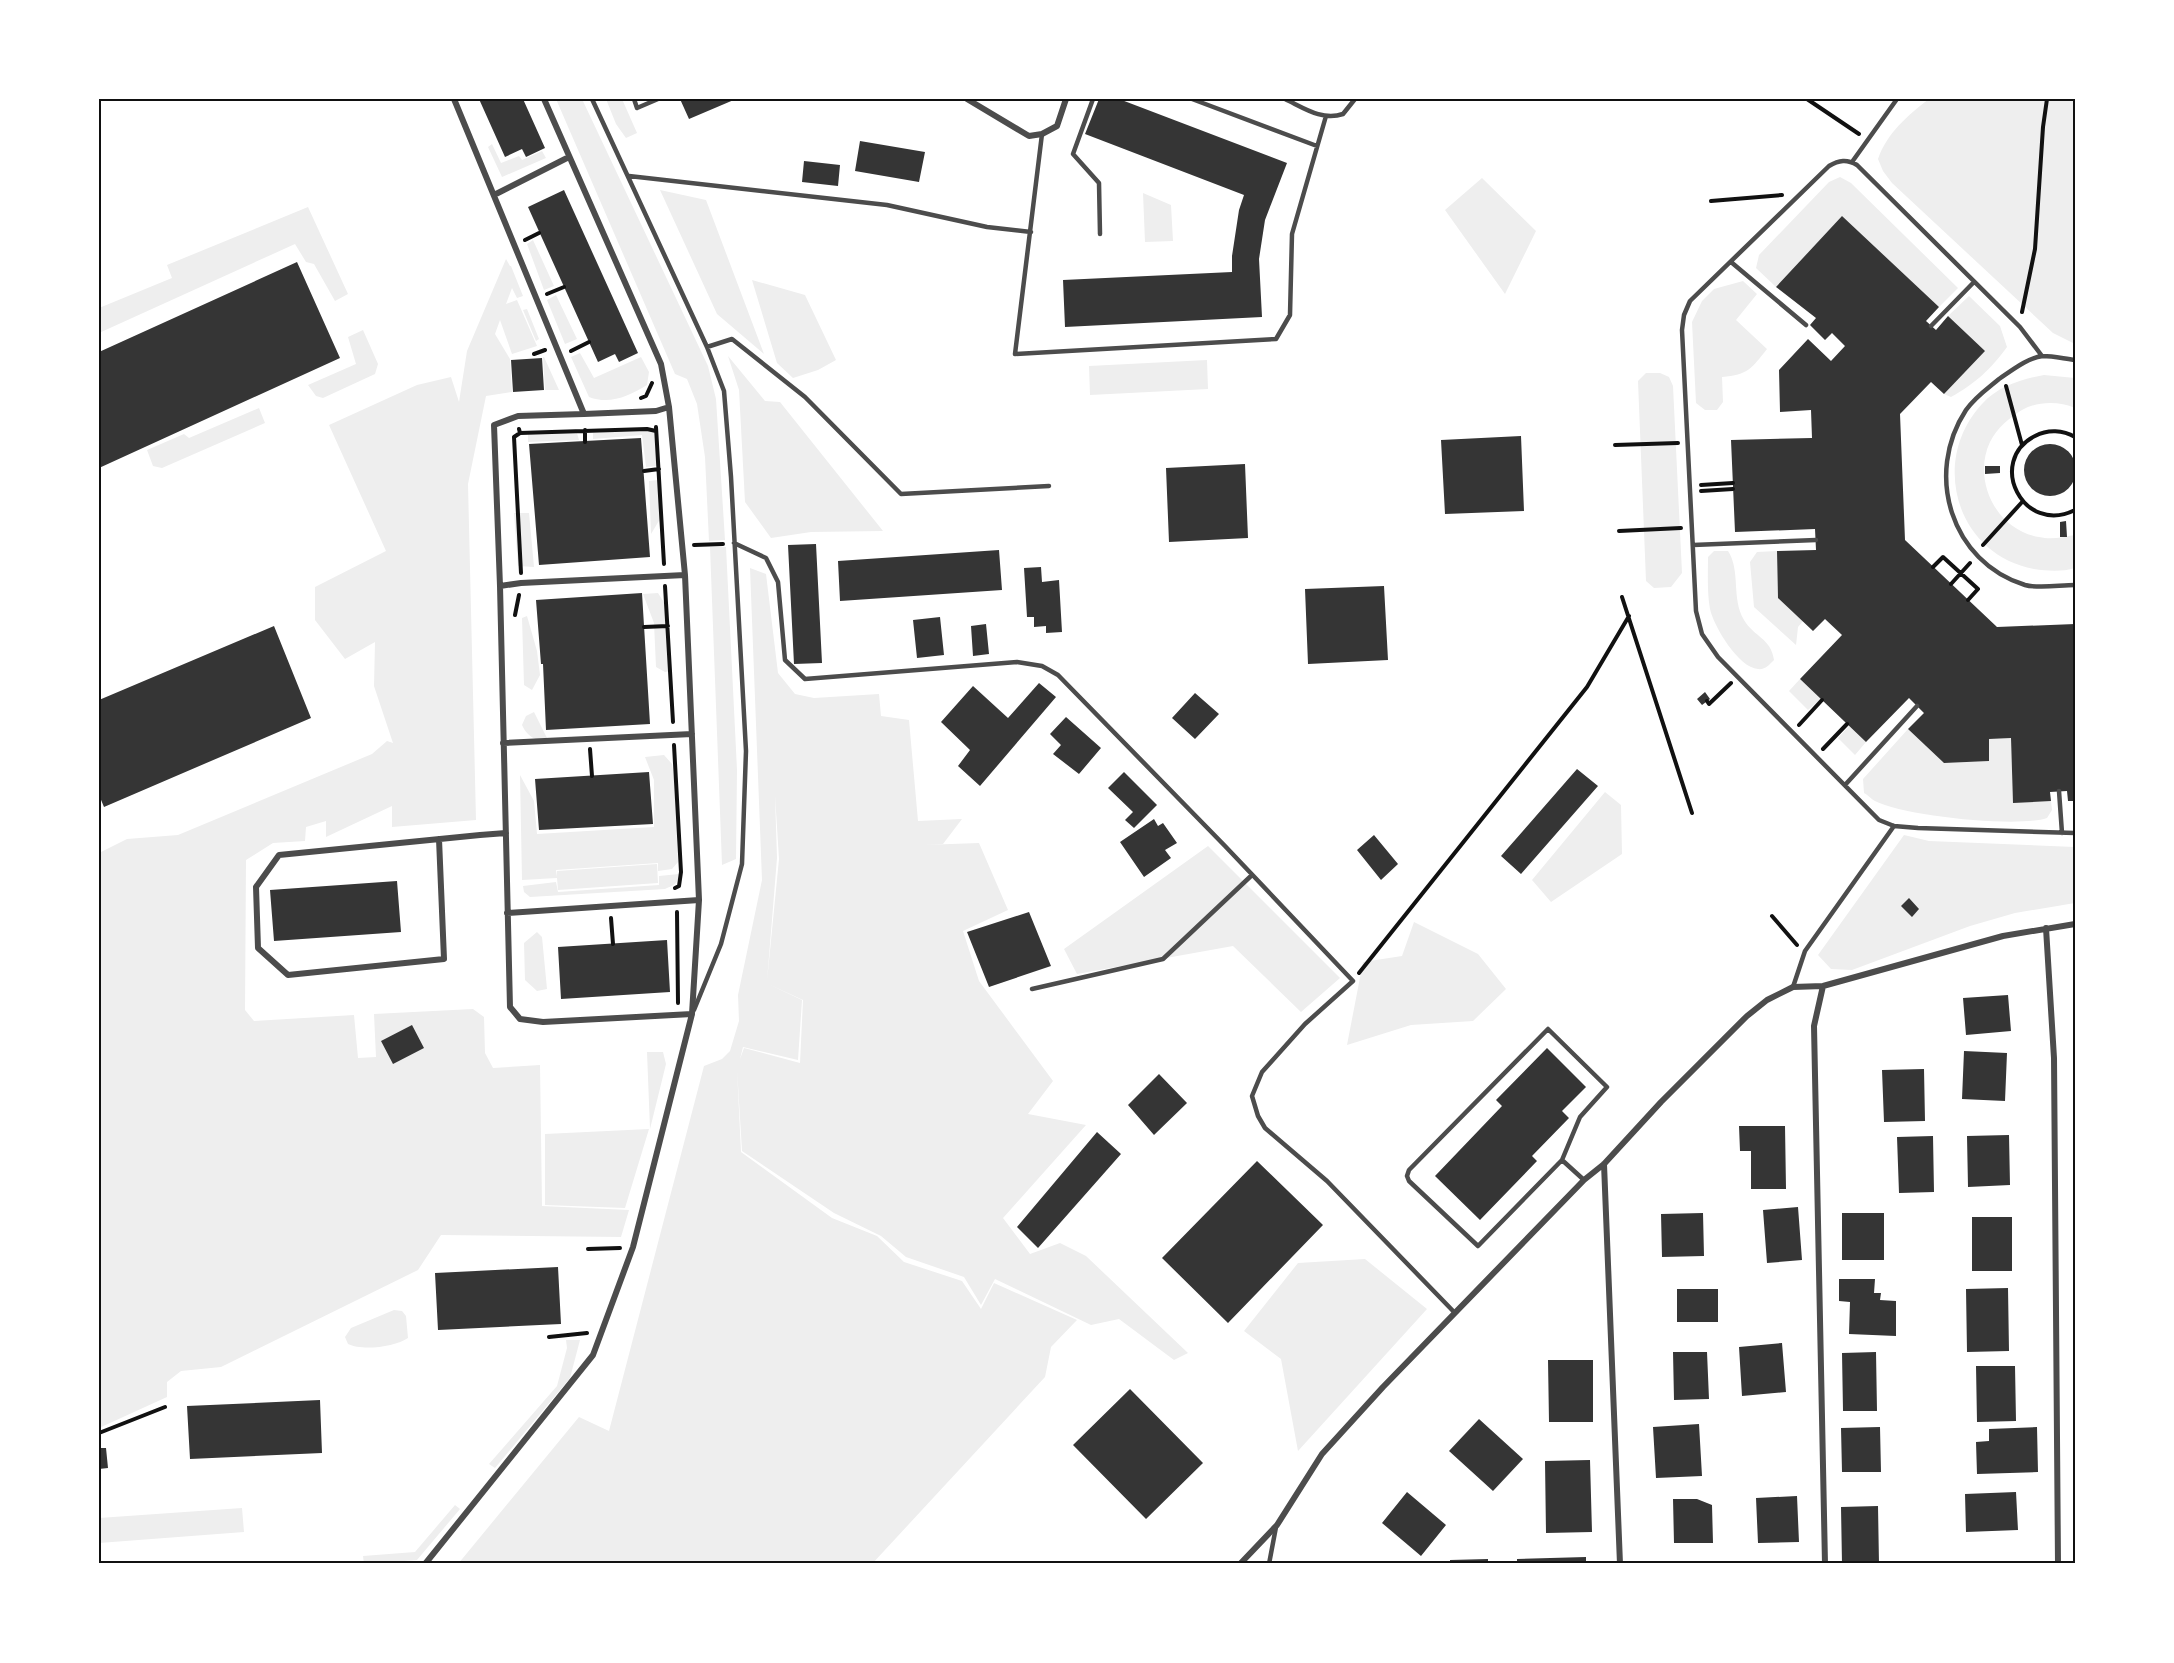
<svg xmlns="http://www.w3.org/2000/svg" width="2174" height="1663" viewBox="0 0 2174 1663" font-family="Arial,sans-serif">
<style>
.green{fill:#eee;fill-rule:evenodd}
.building{fill:#353535}
.lines{fill:none;stroke-linecap:round;stroke-linejoin:round}
.path{stroke:#111;stroke-width:4}
.service{stroke:#4c4c4c;stroke-width:4.5}
.minor{stroke:#4c4c4c;stroke-width:6}
.neatline{fill:none;stroke:#111;stroke-width:2}
</style>
<rect width="100%" height="100%" fill="#fff"/>
<path class="green" d="M556,99H582L708,366L716,399L725,540L709,541L705,457L697,404L687,379L675,374Z
M606,99H622L637,133L626,138L616,124Z
M1929,99H2075V344L2053,333L1892,183L1883,171L1878,159C1887,133 1908,115 1929,99Z
M492,144L501,163L519,156L522,160L542,151L546,158L502,177L488,147Z
M1840,177L1851,183L1958,288L1939,307L1842,216L1776,287L1756,268L1759,255L1829,182Z
M1482,178L1536,231L1505,294L1445,210Z
M660,190L706,200L764,354L717,314Z
M1143,193L1171,205L1173,241L1145,242Z
M308,207L348,294L335,301L314,264L306,262L295,244L99,333V308L172,278L167,265Z
M533,240L554,286L544,290L527,244Z
M506,259L510,266H511L523,296L517,298L512,288L506,304L517,300L537,346L512,354L500,320L495,334L510,359L512,392L486,396L468,484L476,820L392,827V806L326,837V821L306,827L305,841L273,843L246,860L245,1010L254,1021L354,1015L358,1058L376,1057L374,1014L473,1009L484,1017L485,1053L493,1068L540,1065L542,1206L629,1210L621,1237L441,1235L418,1270L221,1367L181,1371L167,1382V1397L99,1428V853L127,839L178,835L372,754L387,741L393,743L374,686L375,642L345,659L315,620V587L386,551L329,425L417,385L451,377L459,402L467,351Z
M752,280L805,295L836,360L818,370L793,378L777,363Z
M1743,281L1757,294L1736,320L1767,349C1752,368 1748,375 1722,377L1723,402L1717,410H1705L1696,403L1692,322L1702,301L1714,289Z
M556,295L577,339L565,344L547,300Z
M1969,296L2000,326L2007,347C1990,370 1976,383 1951,397L1944,394L1984,351L1948,316Z
M527,309L539,339L536,341L523,310Z
M363,330L378,364L375,374L323,398L316,396L308,385L356,364L348,337Z
M580,353L594,378L641,357L649,372L647,385C629,396 610,405 589,397L571,357Z
M728,356L765,401L780,402L883,531L811,532L771,538L745,502L739,390Z
M543,357H544L559,390H545Z
M1207,360L1208,389L1090,395L1089,366Z
M1646,373H1660L1669,377L1673,386L1682,573L1671,587L1654,588L1646,581L1638,381Z
M2044,375L2075,378V408C2059,401 2038,401 2022,410C2009,418 1997,428 1990,442C1972,480 1996,530 2039,537C2052,540 2063,537 2075,535V568C2062,572 2047,571 2034,569C1955,554 1930,460 1982,404C1998,386 2022,379 2044,375Z
M259,408L265,423L162,468L153,466L147,450L184,434L189,438Z
M647,429L656,431L657,466L646,467L642,435L593,439V433Z
M528,433H577L579,440L528,442Z
M658,480L660,519L651,534L649,481Z
M514,513H529L534,567L518,566Z
M710,547H726L737,770L736,859L722,865Z
M1714,551H1728C1741,571 1731,598 1744,620C1754,637 1771,638 1774,660C1769,665 1765,670 1758,669C1739,668 1714,627 1710,609C1707,593 1708,573 1708,557Z
M1777,551L1778,598L1803,621L1798,627L1796,645L1754,607L1750,562L1757,552Z
M750,568L766,574L778,673L795,694L814,698L879,694L881,716L909,720L918,821L962,819L943,844L923,845L916,855L923,845L979,843L1008,910L963,931L979,981L1053,1081L1028,1114L1086,1125L1003,1218L1030,1254L1060,1243L1086,1256L1188,1353L1174,1360L1119,1319L1091,1325L995,1279L981,1305L964,1277L906,1257L881,1236L834,1213L742,1151L737,1069L741,1152L832,1218L877,1236L904,1262L962,1281L981,1309L994,1283L1077,1320L1051,1347L1045,1377L872,1564H458L579,1417L609,1431L704,1066L722,1059L730,1051L739,1021L738,995L762,880ZM775,795L779,859L767,981L777,858ZM766,983L803,1000L800,1063L744,1048L740,1059L743,1047L798,1060L802,1000Z
M658,593L665,604L670,671L665,672L656,667L654,623L643,594Z
M527,616L537,651L540,675L532,690L524,685L522,618Z
M1800,679L1821,699L1808,710L1789,691Z
M534,712L549,742C536,740 528,738 522,725L526,716Z
M1849,726L1866,742L1855,755L1838,738Z
M1908,729L1944,763L1989,761V739L2011,738L2013,802L2051,801L2052,810L2047,818C2018,828 1903,816 1875,801C1871,799 1868,795 1864,793L1863,779Z
M664,755L672,764L674,777L678,862L672,869L658,871V863L556,870L557,877V871L657,864L658,883L558,890L557,878L522,880L520,775L534,801L537,834L654,827V780L645,757Z
M1605,792L1621,805L1622,854L1551,902L1532,880Z
M1904,835L1929,841L2075,847V903L2015,913L1970,926L1852,970L1831,969L1818,955Z
M1208,846L1340,978L1301,1012L1233,946L1077,974L1064,949Z
M679,874C678,884 674,885 665,889L530,897L524,892L523,886L556,882L558,892L659,885V876Z
M1414,922L1478,954L1506,989L1473,1021L1411,1025L1347,1045L1363,962L1402,956Z
M537,932L542,937L547,989L537,991L525,980L524,943Z
M647,1052H663L666,1064L650,1129Z
M649,1129L625,1208L545,1205V1134Z
M1365,1259L1427,1309L1298,1451L1281,1359L1244,1331L1298,1263Z
M394,1310L402,1311L406,1316L408,1338C395,1347 362,1351 348,1344L345,1337L351,1328Z
M566,1340H580L570,1378L495,1468L489,1464L557,1386L567,1348Z
M455,1505L460,1509L417,1560L364,1564L363,1556L415,1552Z
M242,1508L244,1532L99,1543V1518Z"/>
<path class="building" d="M479,99H523L545,148L526,157L522,149L505,157Z
M680,99H736L689,119Z
M1099,99H1119L1287,163L1265,220L1259,259L1262,317L1065,327L1063,280L1232,272V256L1239,210L1244,195L1085,134Z
M860,141L925,152L919,182L855,171Z
M804,161L840,165L838,186L802,182Z
M564,190L638,353L619,362L615,354L598,362L528,207Z
M1842,216L1939,307L1926,321L1936,330L1948,316L1985,351L1944,394L1931,382L1900,414L1905,540L1997,627L2075,624V801H2068L2067,791L2050,792L2051,801L2013,803L2011,738L1989,739V761L1944,763L1908,729L1924,713L1909,698L1866,742L1800,679L1842,635L1825,619L1813,631L1778,598L1777,551L1816,550L1815,529L1735,532L1731,440L1812,438L1811,410L1780,412L1779,370L1808,339L1831,361L1845,346L1832,333L1825,340L1810,325L1816,318L1776,287Z
M297,262L340,358L99,468V352Z
M542,358L544,390L513,392L511,360Z
M1521,436L1524,511L1445,514L1441,440Z
M641,438L650,557L539,565L529,444Z
M2024 470a26 26 0 1 1 52 0a26 26 0 1 1-52 0Z
M1245,464L1248,538L1169,542L1166,468Z
M1985,466H2000V473L1985,474Z
M2066,521L2067,537H2060V522Z
M816,544L822,663L794,664L788,545Z
M999,550L1002,590L840,601L838,561Z
M1041,567L1042,582L1059,580L1062,632L1046,633V626L1034,627V617H1027L1024,568Z
M1384,586L1388,660L1308,664L1305,589Z
M642,593L650,724L546,730L543,664H541L536,600Z
M940,617L944,655L917,658L913,620Z
M986,624L989,654L973,656L971,626Z
M274,626L311,718L104,807L99,795V700Z
M1039,683L1056,697L980,786L958,766L970,750L941,722L973,686L1008,718Z
M1705,692L1710,699L1702,705L1697,699Z
M1195,693L1219,714L1195,739L1172,718Z
M1066,717L1101,748L1079,774L1053,754L1061,745L1050,734Z
M1577,769L1598,786L1521,874L1501,856Z
M649,772L653,824L539,830L535,779Z
M1124,772L1157,805L1134,828L1125,820L1133,812L1108,788Z
M1154,819L1158,826L1163,823L1177,843L1165,850L1171,858L1144,877L1120,842Z
M1374,835L1398,864L1381,880L1357,850Z
M397,881L401,932L274,941L270,890Z
M1909,898L1919,909L1912,917L1901,906Z
M1029,912L1051,966L989,987L967,932Z
M667,940L670,992L561,999L558,947Z
M2008,995L2011,1031L1966,1035L1963,998Z
M412,1025L424,1048L393,1064L381,1041Z
M1547,1048L1586,1087L1562,1111L1569,1118L1532,1156L1537,1161L1480,1220L1435,1176L1502,1106L1496,1100Z
M1964,1051L2007,1053L2005,1101L1962,1099Z
M1924,1069L1925,1121L1884,1122L1882,1070Z
M1159,1074L1187,1103L1154,1135L1128,1105Z
M1739,1126H1785L1786,1189H1751V1151H1740Z
M1097,1132L1121,1154L1038,1248L1017,1227Z
M2009,1135L2010,1185L1968,1187L1967,1136Z
M1933,1136L1934,1192L1899,1193L1897,1137Z
M1257,1161L1323,1225L1228,1323L1162,1258Z
M1798,1207L1802,1260L1767,1263L1763,1210Z
M1703,1213L1704,1256L1662,1257L1661,1214Z
M1842,1213H1884V1260H1842Z
M1972,1217H2012V1271H1972Z
M558,1267L561,1324L438,1330L435,1273Z
M1839,1279H1875L1874,1293H1881L1880,1300L1896,1301V1336L1849,1334L1850,1302L1839,1301Z
M2008,1288L2009,1351L1967,1352L1966,1289Z
M1677,1289H1718V1322H1677Z
M1782,1343L1786,1392L1742,1396L1739,1347Z
M1673,1352H1707L1709,1399L1674,1400Z
M1876,1352L1877,1411H1843L1842,1353Z
M1548,1360H1593V1422H1549Z
M1976,1366H2015L2016,1421L1977,1422Z
M1130,1389L1203,1463L1146,1519L1073,1445Z
M320,1400L322,1453L190,1459L187,1406Z
M1479,1419L1523,1459L1493,1491L1449,1451Z
M1699,1424L1702,1476L1656,1478L1653,1427Z
M1880,1427L1881,1472H1842L1841,1428Z
M2037,1427L2038,1472L1977,1474L1976,1442L1989,1441V1429Z
M99,1448H106L108,1468L99,1469Z
M1590,1460L1592,1532L1546,1533L1545,1461Z
M1407,1492L1446,1525L1421,1556L1382,1523Z
M2016,1492L2018,1530L1966,1532L1965,1494Z
M1797,1496L1799,1542L1758,1543L1756,1498Z
M1673,1499H1697L1712,1505L1713,1543H1674Z
M1878,1506L1879,1564H1842L1841,1507Z
M1586,1557V1564H1517V1559Z
M1488,1559V1564H1450V1560Z
M1982,1561H2000V1564H1982Z"/>
<g class="lines">
<path class="path" d="M1807,99L1859,134
M1711,201L1782,195
M525,240L539,233
M547,294L564,287
M2022,312L2035,249L2043,127L2047,99
M571,351L589,342
M534,354L545,350
M2006,386L2022,445
M641,398L646,396L652,383
M656,427L664,564
M519,429L520,433L514,437L521,573
M585,430V442
M520,433L647,429L656,431
M2075,437C2063,430 2048,429 2035,436C1986,461 2023,536 2075,510
M1615,445L1678,443
M644,471L659,469
M1701,485L1733,483
M1701,491L1733,489
M1619,531L1681,528
M694,545L723,544
M1983,545L2023,501
M1933,567L1943,557L1978,589L1968,600
M1951,584L1970,563
M665,586L673,722
M1622,597L1692,813
M515,615L519,595
M644,627L668,626
M1707,701L1709,704L1731,683
M1799,725L1822,700
M674,745L681,872L679,886L675,888
M590,749L592,776
M1823,749L1847,724
M677,912L678,1003
M1772,916L1797,945
M611,918L613,944
M1359,973L1587,687L1629,616
M588,1249L620,1248
M549,1337L587,1333
M99,1433L165,1407"/>
<path class="service" d="M592,99L707,347L724,391L731,477L746,751L742,864L721,944L694,1010
M634,99L637,108L658,99
M1093,99L1073,154L1099,183L1100,234
M1192,99L1317,146
M1285,99C1304,108 1322,121 1343,114L1355,99
M1042,134L1015,354L1276,339L1290,315L1292,234L1326,116
M1852,162L1897,99
M629,176L887,205L987,227L1031,232
M1731,262L1806,325
M1931,326L1974,282
M707,347L732,339L805,397L901,494L1049,486
M2042,356L2020,327L1857,165C1847,159 1839,160 1829,166L1690,301L1684,315L1682,330L1696,611L1702,634L1718,657L1879,820L1894,826L1918,828L2075,833
M2075,360C2065,359 2054,356 2043,356C2029,357 2011,371 1999,379C1987,389 1975,397 1966,410C1924,474 1951,562 2025,585C2039,589 2060,585 2075,585
M734,543L766,558L778,582L785,660L805,679L1017,662L1042,666L1058,675L1225,846L1353,981L1305,1024L1262,1072L1252,1096L1258,1116L1265,1128L1327,1181L1455,1313
M1693,545L1816,540
M1845,785L1917,706
M2059,791L2062,833
M1793,987L1805,951L1894,826
M1032,989L1163,959L1252,875
M1548,1029L1607,1087L1580,1117L1562,1160L1478,1246L1409,1181L1407,1176L1409,1170Z
M1562,1160L1584,1180
M1269,1564L1276,1527"/>
<path class="minor" d="M454,99L584,414L656,411L669,407
M967,99L1029,136L1042,134L1057,126L1066,99
M494,195L569,157
M685,575L521,583L500,586L510,1007L520,1019L543,1022L692,1014
M500,586L494,425L518,416L584,414
M503,743L692,734
M439,839L444,959L288,975L258,948L256,887L279,855L480,835L506,833
M507,913L699,900
M2046,928L2054,1058L2058,1564
M1823,986L1814,1026L1825,1564
M1604,1164L1620,1564
M425,1564L593,1355L633,1247L692,1014L699,900L685,575L669,407L661,364L544,99
M1240,1564L1277,1525L1322,1454L1383,1387L1584,1180L1604,1164L1661,1102L1747,1016L1767,1000L1793,987L1823,986L2003,936L2075,924"/>
</g>
<rect width="2174" height="1663" fill="none" stroke="#ffffff" stroke-width="201"/>
<rect x="100" y="100" width="1974" height="1462" class="neatline"/>
</svg>
